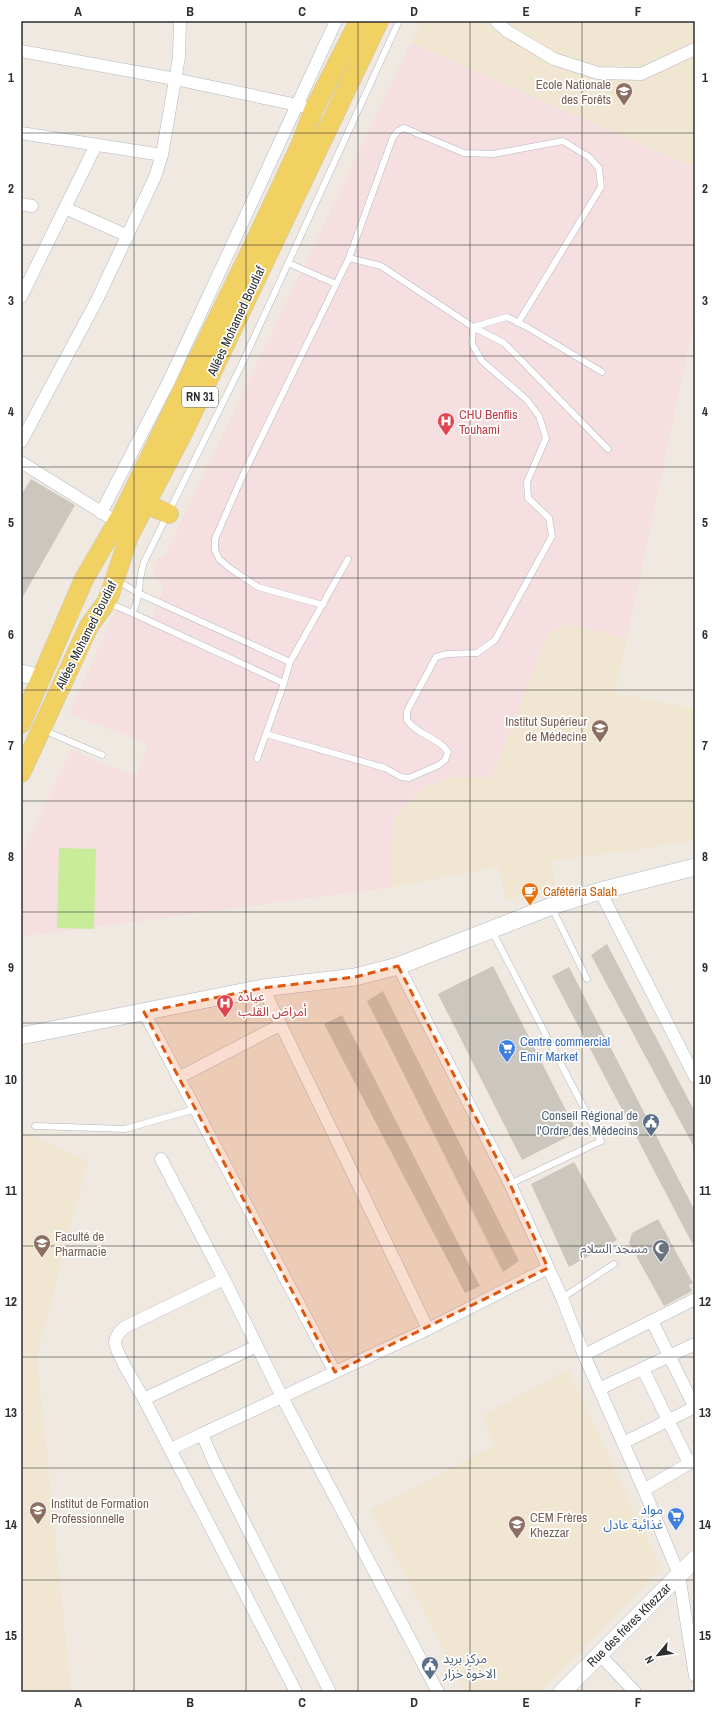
<svg xmlns="http://www.w3.org/2000/svg" width="716" height="1713" viewBox="0 0 716 1713" font-family="'Archivo Narrow','Noto Sans Arabic',sans-serif">
<style>
.education{fill:#f0e6d1}
.medical{fill:#f5dfe0}
.pitch{fill:#c9ec9a}
.building{fill:#cbc7bf}
.lines{fill:none;stroke-linecap:round;stroke-linejoin:round}
.lane-casing{stroke:#b4b7c1;stroke-width:7}
.street-casing{stroke:#b4b7c1;stroke-width:13}
.secondary-casing{stroke:#b4b7c1;stroke-width:18}
.primary-casing{stroke:#c9c9c9;stroke-width:20}
.lane{stroke:#fff;stroke-width:6}
.street{stroke:#fff;stroke-width:12}
.secondary{stroke:#fff;stroke-width:17}
.primary{stroke:#f2d163;stroke-width:19}
.marked{fill:#df570e;fill-opacity:0.2;stroke:#df570e;stroke-width:3;stroke-dasharray:8 5;stroke-linejoin:round}
.grid{fill:none;stroke:#2e2e2e;stroke-width:1;stroke-opacity:0.55}
.labels{text-anchor:middle;dominant-baseline:central;stroke-width:3.5;stroke-linejoin:round;paint-order:stroke}
.shield{fill:#fff;stroke:#6d6d6d;stroke-width:1}
.shield-label{font-size:12px;font-weight:bold;fill:#2e2e2e}
.education-label{font-size:13px;fill:#785e54;stroke:#fff;text-anchor:start}
.street-label{font-size:13px;fill:#2e2e2e;stroke:#fff}
.health-label{font-size:13px;fill:#be3a42;stroke:#fff;text-anchor:start}
.food-label{font-size:13px;fill:#c56008;stroke:#fff;text-anchor:start}
.shop-label{font-size:13px;fill:#366cbe;stroke:#fff;text-anchor:start}
.service-label{font-size:13px;fill:#4e5e75;stroke:#fff;text-anchor:end}
.worship-label{font-size:13px;fill:#5b616d;stroke:#fff;text-anchor:end}
.neatline{fill:none;stroke:#2e2e2e;stroke-width:1.5}
.grid-label{font-size:13px;text-anchor:middle;font-weight:bold;fill:#2e2e2e}
</style>
<rect width="100%" height="100%" fill="#efe9e1"/>
<path class="education" d="M421,21H695V168L411,43Z
M569,624L627,638L615,693L695,709V841L552,861L555,886L506,900L498,867L392,887L393,818L424,787L452,777H492L548,633Z
M21,1130L88,1161L37,1356L71,1692H21Z
M568,1369L661,1568L541,1692H522L521,1690L518,1692H465L371,1510L494,1445L482,1416Z"/>
<path class="medical" d="M411,43L695,168V317L627,638L569,624L548,633L492,777H452L424,787L393,818L392,887L21,937V854L71,750L136,776L148,744L69,714L118,605L152,618L164,585L154,577V567L158,558L165,555Z"/>
<path class="pitch" d="M59,848L96,849L94,929L57,928Z"/>
<path class="building" d="M31,479L75,505L21,600V495Z
M607,944L695,1112V1149L591,955Z
M493,966L577,1132L522,1160L438,994Z
M569,967L695,1211V1241L692,1243L552,976Z
M383,991L519,1261L503,1272L367,1001Z
M342,1015L480,1286L465,1293L324,1024Z
M574,1162L617,1240L569,1267L531,1184Z
M658,1219L693,1283L689,1285L692,1291L664,1306L629,1243L632,1233Z"/>
<g class="lines">
<g class="lane-casing">
<path id="lane" d="M349,258L381,266L473,327L504,343L608,449
M288,263L336,284
M118,581L138,593L290,662
M108,605L116,606L132,613L284,683
M323,605L258,587L231,569L219,559L215,550V539L242,477L349,258L393,137L398,131L404,128L464,153L493,154L563,141L589,157L599,168L601,187L518,323
M132,613C141,598 138,579 144,562L241,366L399,21
M43,730L102,755
M266,734L385,768L401,777L409,778L439,765L445,760L448,752C438,737 417,735 407,720V711L436,657L447,654L477,653L495,640L552,536L549,518L528,498L527,482L546,438L539,416L527,400L482,361L472,344L473,327L507,317L527,327L602,372
M257,759L284,683L290,662L348,559
M552,908L587,979
M492,931L601,1141L510,1184
M35,1126L125,1129L195,1109
M562,1298L614,1264"/>
</g>
<g class="street-casing">
<path id="street" d="M496,21L507,31L554,59L598,73L641,74L695,49
M21,51L175,79L302,106
M21,133L162,155
M21,204L32,206
M65,208L128,236
M21,297L96,145
M21,442L97,300L155,177L162,155L179,57L180,21
M21,462L117,522
M101,513L169,381L336,21
M600,891L695,1077
M398,966L510,1184L562,1298L584,1355L644,1490L679,1575L695,1676
M263,988L428,1329
M144,1012L335,1372
M178,1078L280,1025
M161,1159L224,1279L282,1397L438,1692
M224,1279L125,1327C120,1331 116,1335 115,1342C115,1352 138,1389 144,1399L257,1346
M652,1321L695,1408
M584,1355L695,1299
M643,1369L689,1463
M599,1389L695,1344
M144,1399L296,1692
M623,1443L695,1407
M171,1449L202,1434
M644,1490L695,1460
M600,1655L635,1692
M330,1692L214,1462L202,1434L428,1329L548,1268"/>
</g>
<g class="secondary-casing">
<path id="secondary" d="M21,673L41,678
M21,1036L263,988L355,977L398,966L552,906L600,891L695,867
M562,1692L695,1559"/>
</g>
<g class="primary-casing">
<path id="primary" d="M146,504L169,514
M21,724L84,579L123,512L254,244L300,146L314,109L359,21
M21,773L89,626L105,604L110,594L129,536L183,433L379,21"/>
</g>
<use href="#lane" class="lane"/>
<use href="#street" class="street"/>
<use href="#secondary" class="secondary"/>
<use href="#primary" class="primary"/>
</g>
<path class="marked" d="M398,966L510,1184L548,1268L335,1372L144,1012L263,988L355,977Z"/>
<path class="grid" d="M134,21V1692M246,21V1692M358,21V1692M470,21V1692M582,21V1692M21,133H695M21,245H695M21,356H695M21,467H695M21,578H695M21,690H695M21,801H695M21,912H695M21,1023H695M21,1135H695M21,1246H695M21,1357H695M21,1468H695M21,1580H695"/>
<defs>
<g id="university-pin" transform="scale(0.9)"><path d="M0 17L-7.5 6A9.5 9.5 0 1 1 7.5 6Z" fill="#8d6e63" stroke="#fff"/><path d="M0-5L7-2L0 1L-7-2ZM-4 1L0 2.5L4 1V4Q0 6-4 4Z" fill="#fff"/></g>
<g id="hospital-pin" transform="scale(0.9)"><path d="M0 17L-7.5 6A9.5 9.5 0 1 1 7.5 6Z" fill="#e0444e" stroke="#fff"/><path d="M-5-5h3v3.5h4V-5h3V5h-3V1.5h-4V5h-3Z" fill="#fff"/></g>
<g id="cafe-pin" transform="scale(0.9)"><path d="M0 17L-7.5 6A9.5 9.5 0 1 1 7.5 6Z" fill="#e8710a" stroke="#fff"/><path d="M-5.5-4.5H6V0H3Q3 3.5 0 3.5H-2.5Q-5.5 3.5-5.5 0ZM3-3.2v2h1.7v-2ZM-6 4.5H4V6H-6Z" fill="#fff"/></g>
<g id="supermarket-pin" transform="scale(0.9)"><path d="M0 17L-7.5 6A9.5 9.5 0 1 1 7.5 6Z" fill="#3f7fe0" stroke="#fff"/><path d="M-6-5.5h2.5l.6 2H6L4.5 2H-2.5L-4.4-4H-6ZM-1.5 3.2a1.3 1.3 0 1 0 .1 0ZM3 3.2a1.3 1.3 0 1 0 .1 0Z" fill="#fff"/></g>
<g id="civic-pin" transform="scale(0.9)"><path d="M0 17L-7.5 6A9.5 9.5 0 1 1 7.5 6Z" fill="#5c6f8a" stroke="#fff"/><path d="M-.6-6.5H3V-4.5H.6V-3L4-1V1h2V6H-6V1h2V-1L-.6-3ZM-1.2 2.5V6h2.4V2.5Z" fill="#fff"/></g>
<g id="mosque-pin" transform="scale(0.9)"><path d="M0 17L-7.5 6A9.5 9.5 0 1 1 7.5 6Z" fill="#6b7280" stroke="#fff"/><path d="M3.5-4.9A6 6 0 1 0 3.5 4.9A5 5 0 1 1 3.5-4.9Z" fill="#fff"/></g>
<g id="school-pin" transform="scale(0.9)"><path d="M0 17L-7.5 6A9.5 9.5 0 1 1 7.5 6Z" fill="#8d6e63" stroke="#fff"/><path d="M0-5L7-2L0 1L-7-2ZM-4 1L0 2.5L4 1V4Q0 6-4 4Z" fill="#fff"/></g>
</defs>
<g fill-rule="evenodd">
<use href="#university-pin" x="624" y="91"/>
<use href="#hospital-pin" x="446" y="421"/>
<use href="#university-pin" x="600" y="728"/>
<use href="#cafe-pin" x="530" y="891"/>
<use href="#hospital-pin" x="225" y="1003"/>
<use href="#supermarket-pin" x="507" y="1048"/>
<use href="#civic-pin" x="651" y="1122"/>
<use href="#university-pin" x="42" y="1243"/>
<use href="#mosque-pin" x="661" y="1248"/>
<use href="#university-pin" x="38" y="1510"/>
<use href="#supermarket-pin" x="676" y="1516"/>
<use href="#school-pin" x="517" y="1524"/>
<use href="#civic-pin" x="430" y="1665"/>
</g>
<g class="labels">
<rect class="shield" x="182" y="387" width="36" height="20" rx="3"/>
<g class="shield-label">
<text x="200" y="397">RN 31</text>
</g>
<g class="education-label">
<text x="611" y="84" text-anchor="end">Ecole Nationale<tspan x="611" dy="15">des Forêts</tspan></text>
<text x="587" y="721" text-anchor="end">Institut Supérieur<tspan x="587" dy="15">de Médecine</tspan></text>
<text x="55" y="1236">Faculté de<tspan x="55" dy="15">Pharmacie</tspan></text>
<text x="51" y="1503">Institut de Formation<tspan x="51" dy="15">Professionnelle</tspan></text>
<text x="530" y="1517">CEM Frères<tspan x="530" dy="15">Khezzar</tspan></text>
</g>
<g class="street-label">
<text transform="translate(236 321) rotate(-65)">Allées Mohamed Boudiaf</text>
<text transform="translate(86 635) rotate(-63)">Allées Mohamed Boudiaf</text>
<text transform="translate(629 1625) rotate(-45)">Rue des frères Khezzar</text>
</g>
<g class="health-label">
<text x="459" y="414">CHU Benflis<tspan x="459" dy="15">Touhami</tspan></text>
<text x="238" y="996">عيادة<tspan x="238" dy="15">أمراض القلب</tspan></text>
</g>
<g class="food-label">
<text x="543" y="891">Cafétéria Salah</text>
</g>
<g class="shop-label">
<text x="520" y="1041">Centre commercial<tspan x="520" dy="15">Emir Market</tspan></text>
<text x="663" y="1509" text-anchor="end">مواد<tspan x="663" dy="15">غذائية عادل</tspan></text>
</g>
<g class="service-label">
<text x="638" y="1115">Conseil Régional de<tspan x="638" dy="15">l'Ordre des Médecins</tspan></text>
<text x="443" y="1658" text-anchor="start">مركز بريد<tspan x="443" dy="15">الاخوة خزار</tspan></text>
</g>
<g class="worship-label">
<text x="648" y="1248">مسجد السلام</text>
</g>
</g>
<rect width="716" height="1713" fill="none" stroke="#ffffff" stroke-width="44"/>
<g transform="translate(658 1655) rotate(241)" stroke="#ffffff" stroke-width="3" paint-order="stroke">
<path d="M0-3L7 15L0 10L-7 15Z" fill="#2e2e2e"/>
<text y="-6" font-size="11" font-weight="bold" text-anchor="middle" fill="#2e2e2e">N</text>
</g>
<rect x="22" y="22" width="672" height="1669" class="neatline"/>
<g class="grid-label">
<text x="78" y="16">A</text>
<text x="190" y="16">B</text>
<text x="302" y="16">C</text>
<text x="414" y="16">D</text>
<text x="526" y="16">E</text>
<text x="638" y="16">F</text>
<text x="11" y="82">1</text>
<text x="705" y="82">1</text>
<text x="11" y="193">2</text>
<text x="705" y="193">2</text>
<text x="11" y="305">3</text>
<text x="705" y="305">3</text>
<text x="11" y="416">4</text>
<text x="705" y="416">4</text>
<text x="11" y="527">5</text>
<text x="705" y="527">5</text>
<text x="11" y="639">6</text>
<text x="705" y="639">6</text>
<text x="11" y="750">7</text>
<text x="705" y="750">7</text>
<text x="11" y="861">8</text>
<text x="705" y="861">8</text>
<text x="11" y="972">9</text>
<text x="705" y="972">9</text>
<text x="11" y="1084">10</text>
<text x="705" y="1084">10</text>
<text x="11" y="1195">11</text>
<text x="705" y="1195">11</text>
<text x="11" y="1306">12</text>
<text x="705" y="1306">12</text>
<text x="11" y="1417">13</text>
<text x="705" y="1417">13</text>
<text x="11" y="1529">14</text>
<text x="705" y="1529">14</text>
<text x="11" y="1640">15</text>
<text x="705" y="1640">15</text>
<text x="78" y="1707">A</text>
<text x="190" y="1707">B</text>
<text x="302" y="1707">C</text>
<text x="414" y="1707">D</text>
<text x="526" y="1707">E</text>
<text x="638" y="1707">F</text>
</g>
</svg>
